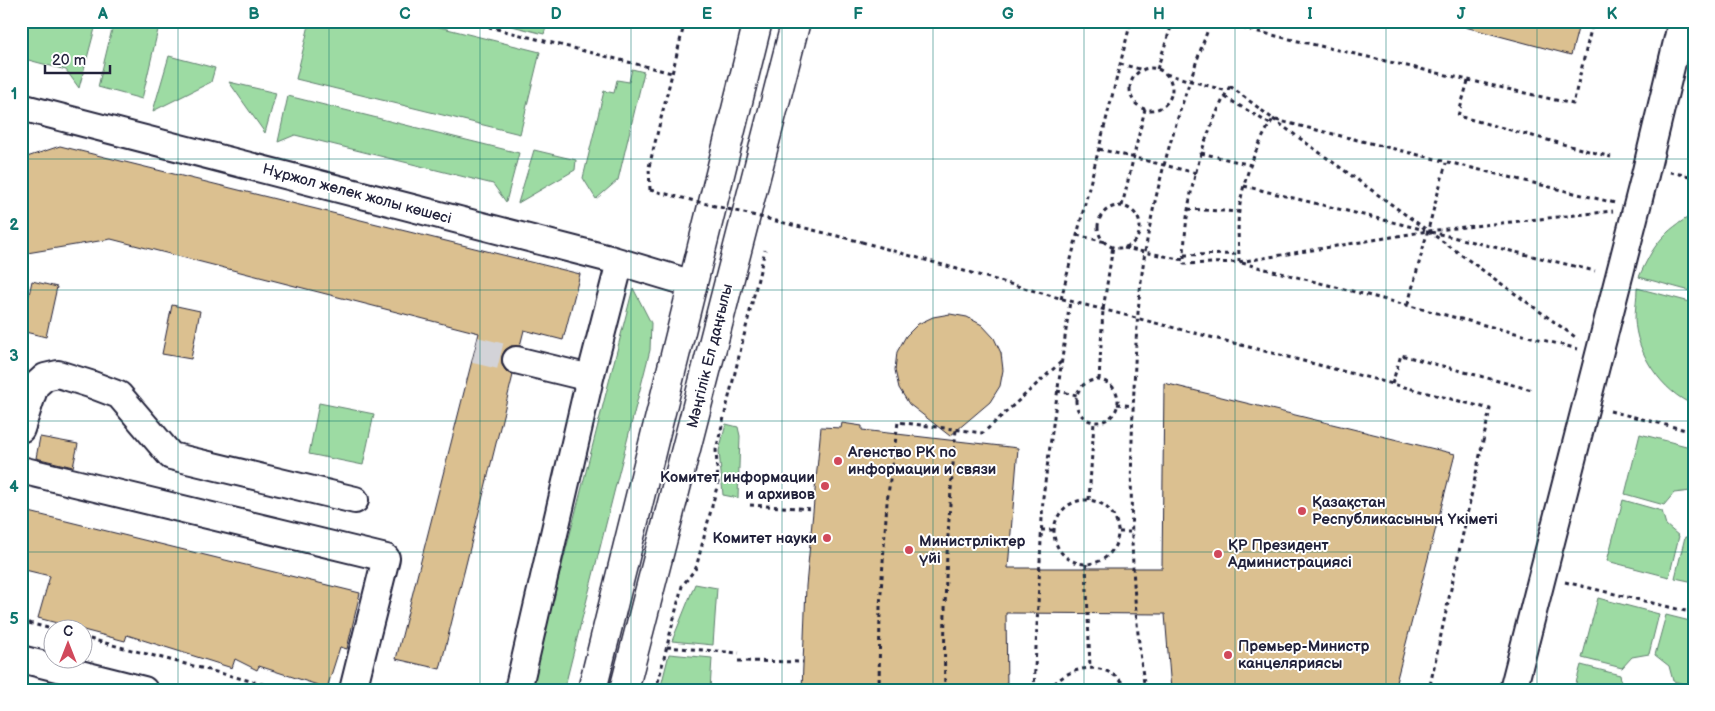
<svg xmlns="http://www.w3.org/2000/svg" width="1715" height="711" viewBox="0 0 1715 711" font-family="'Balsamiq Sans',sans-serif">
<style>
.green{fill:#9ddba3;stroke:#607e6f}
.building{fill:#dbc090;stroke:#22223b}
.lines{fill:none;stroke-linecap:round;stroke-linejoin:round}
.minor-tunnel{stroke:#d3d3d8;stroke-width:26;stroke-dasharray:26 13;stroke-linecap:butt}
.minor-casing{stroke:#22223b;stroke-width:30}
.major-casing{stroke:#22223b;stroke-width:31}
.path{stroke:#22223b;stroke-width:3;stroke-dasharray:4 4;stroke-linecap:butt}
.minor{stroke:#fff;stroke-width:26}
.major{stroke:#fff;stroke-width:28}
.path-bridge{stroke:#22223b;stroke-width:3;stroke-dasharray:4 4;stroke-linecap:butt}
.grid{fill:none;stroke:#0f766e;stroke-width:1;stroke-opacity:0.55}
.poi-dot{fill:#d1495b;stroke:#fff;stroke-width:2}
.labels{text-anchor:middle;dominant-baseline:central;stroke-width:4;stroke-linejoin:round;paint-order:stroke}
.street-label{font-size:15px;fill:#22223b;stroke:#fff}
.poi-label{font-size:15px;font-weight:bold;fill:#22223b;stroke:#fff;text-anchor:start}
.neatline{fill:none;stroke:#0f766e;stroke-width:2}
.grid-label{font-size:16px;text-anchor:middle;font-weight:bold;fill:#0f766e}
</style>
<rect width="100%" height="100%" fill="#fff"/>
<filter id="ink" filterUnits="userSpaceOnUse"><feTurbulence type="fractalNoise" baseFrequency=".02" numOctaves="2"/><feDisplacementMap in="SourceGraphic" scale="10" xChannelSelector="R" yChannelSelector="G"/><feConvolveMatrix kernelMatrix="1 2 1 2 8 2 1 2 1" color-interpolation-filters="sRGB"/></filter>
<g filter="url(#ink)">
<path class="green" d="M21,21H97L79,88L66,70L21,58Z
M114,21H160L142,99L98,87Z
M310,21H415L540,52L520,134L296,79Z
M492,21H548L544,34Z
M169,56L215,68L211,82L153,111Z
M632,69L644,72L618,180L596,199L583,178L604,91L614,93L617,80L629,82Z
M229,82L276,93L265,133Z
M288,96L519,153L506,202L493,184L295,135L278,142Z
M534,150L576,160L575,170L518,203Z
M1694,214V292L1639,277C1653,246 1663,231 1694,214Z
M633,288L651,323L650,350L564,690H530Z
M1637,288L1694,303V405C1662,392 1636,353 1635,319C1635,309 1637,298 1637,288Z
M319,403L374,414L363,465L309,454Z
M726,424L738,427L740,436L738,498L723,495L719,451Z
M1640,434L1694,448V482L1691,491L1674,493L1664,505L1625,494Z
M1623,500L1662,511L1666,525L1679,536L1669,577L1607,561Z
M1685,537H1694V582L1675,578Z
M695,584L717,588L713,645L672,641Z
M1598,598L1659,614L1649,654L1632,657L1622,668L1582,658Z
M1666,615L1694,622V686L1673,681L1669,666L1655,655Z
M669,654L712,658L710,690H660Z
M1581,665L1620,675L1623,690H1574Z"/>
<path class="building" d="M1466,21H1580L1571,55L1465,27Z
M60,146L580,274L563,340L524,330L520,346H511L505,350L502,356V365L506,371L513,375L440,669L396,659L479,333L111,239L21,254V159Z
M32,281L57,287L46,337L21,331Z
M172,305L200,311L191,359L162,354Z
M950,314L967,317L982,325L994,338L1001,353L1003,370L1000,386L990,402L950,436L909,404L899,388L895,370L897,352L906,336L918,324L933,317Z
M1164,383L1455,454L1394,690H1171L1165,614L1006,613L1007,690H802L806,586L821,427L841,428L842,423L862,426V430L1018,448L1008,568H1162Z
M40,437L78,444L73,467L36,458Z
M21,510L360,593L347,649L340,647L327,688L259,666L257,670L235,659L232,668L127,635L125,641L38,618L50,576L21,569Z"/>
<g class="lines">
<path class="minor-tunnel" d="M475,350L516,360"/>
<g class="minor-casing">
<path id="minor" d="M21,107L610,259L693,284
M516,360L590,378
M21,429L35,386L45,377L58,374L90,384L119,395L171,456L355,500
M21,470L386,558L353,690
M21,659L144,690
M518,690L590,378L620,262
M1513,690L1645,175L1682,21"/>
</g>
<g class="major-casing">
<path id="major" d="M592,690L758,21
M624,690L796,21"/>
</g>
<path class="path" d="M465,21L672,73
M1211,21L1573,104L1593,21
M1120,64L1144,70
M1130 89a21 21 0 1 1 42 0a21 21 0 1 1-42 0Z
M1157,69L1173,21
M1166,74L1227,91
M1468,81L1458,116L1611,157
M1230,86L1273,119C1256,146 1243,179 1239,211C1237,227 1239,245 1239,262L1184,264C1184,202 1200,141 1230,86Z
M1225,97L1270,124
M1273,119L1578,339
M1276,120L1615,203
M1099,149L1196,173
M1201,153L1251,165
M1670,172L1694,177
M1244,186L1425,230
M650,190L649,167L685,21
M1122,206L1145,109
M1098 227a21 21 0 1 1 42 0a21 21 0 1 1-42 0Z
M1188,209L1239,212
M1431,232L1595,271
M1077,235L1105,242
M862,242L1070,301L1490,409L1429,690
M1124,248L1184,260
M1184,255L1239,254
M1239,262L1428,231L1613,211
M1242,263L1578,349
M1061,299L1131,21
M1408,304L1446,163
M1099,380L1103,310L1113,246
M1076 401a21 21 0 1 1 42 0a21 21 0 1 1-42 0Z
M1392,384L1401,355L1532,390
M1057,391L1077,395
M1117,404L1133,406
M1610,411L1694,432
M1054 532a32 32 0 1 1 64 0a32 32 0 1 1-64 0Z
M1089,500L1094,422
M750,505L812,509
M1041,530H1054
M1119,532H1130
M1086,564L1090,668
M1565,582L1694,613
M21,621L52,629
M82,637L285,690
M667,647L739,653
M738,661L803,662
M656,690L682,586L696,568L718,483L716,450L765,250
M879,690L880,607L887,502L898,422L983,433L1061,362
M945,690C943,602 948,517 956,430
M1034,690L1043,497L1070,301
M1049,690C1068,664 1110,658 1127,690
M1145,690C1130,589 1129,490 1134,389C1136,332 1139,275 1151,220C1165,152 1187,87 1211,21"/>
<use href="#minor" class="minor"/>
<use href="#major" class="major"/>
<path class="path-bridge" d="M650,190L862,242"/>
</g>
</g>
<path class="grid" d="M178,21V690M329,21V690M480,21V690M631,21V690M782,21V690M933,21V690M1084,21V690M1235,21V690M1386,21V690M1537,21V690M21,159H1694M21,290H1694M21,421H1694M21,552H1694"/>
<g class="poi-dot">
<circle cx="838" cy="461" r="5"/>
<circle cx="825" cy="486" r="5"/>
<circle cx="1302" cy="511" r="5"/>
<circle cx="827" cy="538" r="5"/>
<circle cx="909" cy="550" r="5"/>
<circle cx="1218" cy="554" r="5"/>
<circle cx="1228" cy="655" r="5"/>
</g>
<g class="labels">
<g class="street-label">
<text transform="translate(357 194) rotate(15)">Нұржол желек жолы көшесі</text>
<text transform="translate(710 356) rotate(-76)">Мәңгілік Ел даңғылы</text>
</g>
<g class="poi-label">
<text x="848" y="452">Агенство РК по<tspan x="848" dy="17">информации и связи</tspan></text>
<text x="815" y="477" text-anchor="end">Комитет информации<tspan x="815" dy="17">и архивов</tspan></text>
<text x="1312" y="502">Қазақстан<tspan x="1312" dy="17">Республикасының Үкіметі</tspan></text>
<text x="817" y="538" text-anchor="end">Комитет науки</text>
<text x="919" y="541">Министрліктер<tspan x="919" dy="17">үйі</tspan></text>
<text x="1228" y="545">ҚР Президент<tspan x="1228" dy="17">Администрациясі</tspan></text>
<text x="1238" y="646">Премьер-Министр<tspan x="1238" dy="17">канцеляриясы</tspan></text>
</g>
</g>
<rect width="1715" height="711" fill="none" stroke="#fff" stroke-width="55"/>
<g transform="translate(68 644)"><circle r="24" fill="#ffffff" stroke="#a7a7b1"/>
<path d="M0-4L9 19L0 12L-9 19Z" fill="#d1495b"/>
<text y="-8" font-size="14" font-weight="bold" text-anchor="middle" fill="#22223b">С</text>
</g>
<path d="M45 65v8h65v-8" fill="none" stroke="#22223b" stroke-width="2.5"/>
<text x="52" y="65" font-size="15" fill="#22223b" stroke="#ffffff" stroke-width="4" paint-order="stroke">20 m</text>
<rect x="28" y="28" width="1660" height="656" class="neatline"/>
<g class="grid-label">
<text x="103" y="19">A</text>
<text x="254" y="19">B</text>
<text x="405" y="19">C</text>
<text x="556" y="19">D</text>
<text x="707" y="19">E</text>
<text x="858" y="19">F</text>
<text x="1008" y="19">G</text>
<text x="1159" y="19">H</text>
<text x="1310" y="19">I</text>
<text x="1461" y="19">J</text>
<text x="1612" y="19">K</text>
<text x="14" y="99">1</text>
<text x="14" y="230">2</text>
<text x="14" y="361">3</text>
<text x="14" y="492">4</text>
<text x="14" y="624">5</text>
</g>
</svg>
